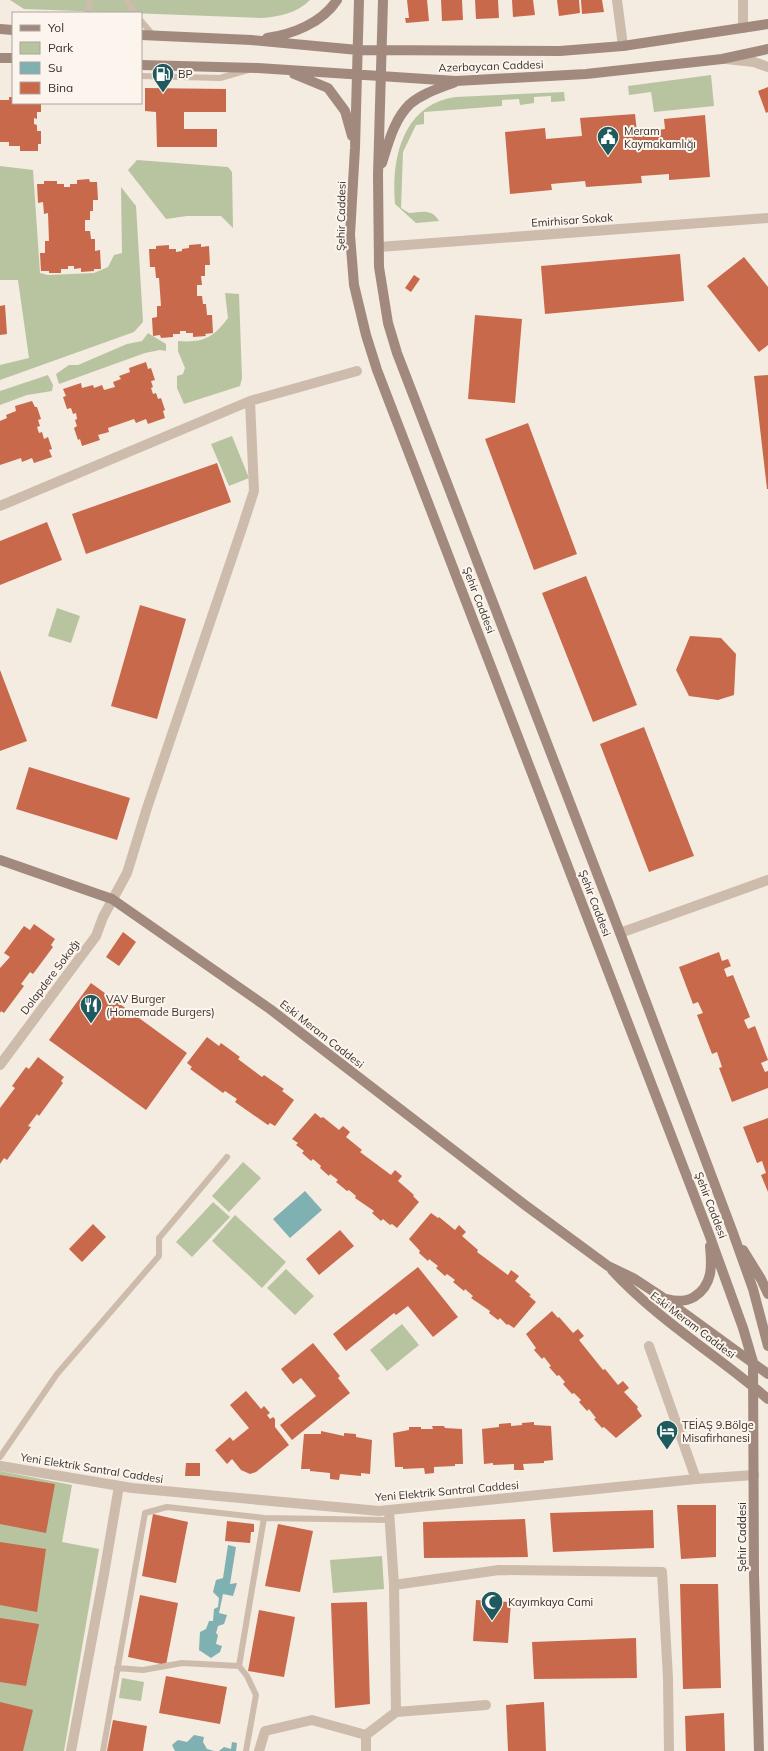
<svg xmlns="http://www.w3.org/2000/svg" width="768" height="1751" viewBox="0 0 768 1751" font-family="Mulish,sans-serif">
<style>
.green{fill:#b8c4a0}
.water{fill:#7fb0b2}
.building{fill:#c8694b}
.lines{fill:none;stroke-linecap:round;stroke-linejoin:round}
.service{stroke:#cdbbac;stroke-width:6}
.minor{stroke:#cdbbac;stroke-width:10}
.tertiary{stroke:#cdbbac;stroke-width:10}
.secondary{stroke:#a18a7d;stroke-width:10}
.labels{text-anchor:middle;dominant-baseline:central;stroke-width:4;stroke-linejoin:round;paint-order:stroke}
.street-label{font-size:11px;fill:#3b302b;stroke:#fbf5ee}
.poi-label{font-size:11px;fill:#3b302b;stroke:#fbf5ee;text-anchor:start}
</style>
<rect width="100%" height="100%" fill="#f4ebe1"/>
<path class="green" d="M10,0H310C297,13 279,17 261,18L24,9Z
M711,75L714,106L654,112L651,92L629,95L628,86Z
M564,92L565,101L551,102V96L534,97V103L520,105L519,99L502,100V106L424,112V124L416,125L403,152L401,208L409,213C421,212 432,208 439,221L416,223L395,204C391,158 403,104 456,97Z
M137,160L228,167L232,172L233,228L221,216H187L166,219L128,170Z
M0,166L33,170L40,273L48,275L94,273L108,267L114,255L122,253L121,187L136,206L143,322L134,332L0,380V365L29,358L18,280H0Z
M225,293L239,294L242,378L240,386L184,404L177,388V376L183,374L185,368L178,351V341C203,343 213,338 228,318Z
M148,333L166,344V351L160,350L145,353L59,384L56,374L69,365H78L127,344L142,341Z
M48,375L53,385L52,391L27,395L0,405V391Z
M232,436L249,478L229,486L211,444Z
M57,608L80,616L71,643L48,636Z
M243,1162L261,1178L229,1212L212,1196Z
M213,1202L230,1217L192,1257L176,1242Z
M235,1215L286,1262L262,1288L212,1241Z
M286,1269L314,1296L295,1315L267,1288Z
M402,1324L419,1345L387,1371L370,1350Z
M0,1471L72,1485L62,1542L99,1549L64,1751H0Z
M382,1556L384,1589L333,1593L330,1560Z
M122,1678L144,1682L141,1701L119,1698Z"/>
<path class="water" d="M305,1191L322,1210L290,1238L273,1219Z
M228,1545L236,1547L230,1584L237,1583L233,1596L223,1594L219,1613L227,1615L224,1624L218,1626L216,1633L218,1635L216,1644L222,1646L220,1652L211,1658L199,1650L200,1632L206,1629L209,1621H213L214,1609L218,1607L219,1598L213,1592L216,1580L223,1578Z
M194,1735L204,1737L203,1742L207,1749L214,1751H175L172,1745L178,1740L187,1742Z
M232,1742L237,1743L236,1751H219L224,1747L231,1749Z"/>
<path class="building" d="M407,0H427L429,21L406,23L405,18H409Z
M441,0H462L463,20L442,21Z
M475,0H498L499,18L476,19Z
M512,0H533L535,15L513,17Z
M557,0H579L580,13L559,16Z
M581,0H602L604,12L582,14Z
M768,87V112L766,113L758,91Z
M145,88L226,89V112H184V129H217V147H157L156,112L145,111Z
M9,97H13V103H41V112H37V119L34,118V124L37,125V131H41V144H38V151H20V146H9V142H0V100H9Z
M635,114L637,132L665,129L664,119L705,115L710,177L669,180V174L641,176L642,183L586,187L585,181L551,184L552,190L510,194L505,132L545,128L546,139L582,136L580,118Z
M89,179L90,182H97L98,200H93V211H90V220H85V231H90L91,239H95V251L100,250L101,269H94V271L81,272V268L74,269V266H68V269H61V273H49V271H41L40,253H45V241H49L48,213L44,214L43,202L38,203L37,184H44V181H57V184H64V187H70V184H77V180Z
M201,244V247L209,246L210,265H205V276H201L202,285H197V296H202L203,304H206L207,315H212L213,333L205,334L206,336L193,337V333H186V331H180V334H173V337L161,338L160,335L153,336L152,318L157,317V306H161L159,278H156L155,267H150L149,249H156V246L169,245V249H176V252L182,251V249L189,248V245Z
M680,254L684,301L545,314L541,266Z
M744,257L768,287V345L759,352L707,286Z
M414,275L420,279L411,292L405,288Z
M5,305L7,334L0,335V306Z
M475,315L522,319L515,403L468,399Z
M146,362L148,369L151,368L155,380L151,381L153,387L151,388L153,394L156,393L158,399L161,398L165,410L163,411L165,418L148,424L146,419L136,423L134,419L108,428L109,432L98,435L100,440L82,446L80,439L78,440L74,428L77,426L75,420L77,419L76,413L73,414L71,408L67,409L63,397L66,396L63,389L81,383L82,388L93,385L94,388L102,385L104,390L115,387L113,382L121,379L119,376L130,372L129,368Z
M768,375V489H767L754,376Z
M32,401L35,407H37L41,419L38,420L40,426L37,427L39,433L42,432L44,439L48,437L52,449L49,450L52,457L34,463L32,458L22,462L21,458L0,465V421L7,418L6,415L16,411L15,406Z
M528,423L577,554L534,570L485,439Z
M217,463L231,502L86,554L72,514Z
M47,522L62,560L0,585V541Z
M586,576L637,705L593,722L542,593Z
M140,605L186,619L157,719L111,706Z
M690,636L721,638L736,654L734,695L718,700L689,696L676,670Z
M0,670L27,741L0,751Z
M644,727L694,856L649,872L600,744Z
M29,767L130,798L117,840L16,809Z
M34,924L55,939L51,945L53,947L33,974L30,972L21,984L24,986L4,1013L1,1011L0,1013V968L10,957L4,953L24,926L30,930Z
M123,932L136,942L119,966L106,957Z
M719,952L722,961L728,959L731,966L724,969L727,977L733,975L750,1017L744,1020L748,1029L755,1026L768,1060L761,1063L765,1072L768,1071V1088L732,1102L719,1068L722,1067L717,1052L712,1054L697,1015L703,1013L698,1002L693,1004L679,967Z
M91,983L187,1053L146,1110L49,1040Z
M207,1037L219,1046L221,1043L240,1057L238,1059L262,1077L264,1075L284,1089L282,1091L294,1100L275,1126L270,1123L268,1125L235,1102L237,1099L225,1091L223,1093L190,1069L192,1067L187,1063Z
M38,1057L64,1077L61,1081L63,1083L39,1116L37,1114L28,1126L31,1127L7,1160L4,1158L0,1164V1108L15,1088L12,1086L26,1067L29,1069Z
M315,1113L321,1118L323,1117L339,1130L343,1126L350,1132L346,1137L362,1150L360,1152L391,1175L395,1170L402,1176L398,1181L414,1195L413,1196L419,1202L397,1228L392,1224L390,1225L383,1219L381,1221L372,1213L374,1211L355,1198L356,1196L349,1190L347,1191L336,1182L338,1180L330,1174L329,1176L320,1168L321,1166L313,1159L311,1161L302,1153L304,1151L296,1145L298,1143L292,1139Z
M768,1118V1192L761,1175L766,1173L762,1161L757,1163L743,1127Z
M431,1213L438,1218L439,1217L455,1230L459,1225L466,1232L462,1236L478,1250L477,1252L508,1275L511,1270L519,1276L515,1281L531,1295L529,1296L536,1302L514,1328L508,1324L507,1325L500,1318L498,1320L489,1313L490,1311L471,1298L473,1296L465,1289L464,1291L453,1282L455,1280L447,1274L445,1276L436,1268L438,1266L429,1259L428,1261L419,1253L420,1251L409,1239Z
M93,1224L106,1237L82,1262L69,1249Z
M340,1230L354,1246L319,1275L306,1259Z
M418,1267L458,1317L433,1337L408,1306L396,1315L394,1313L346,1351L333,1334Z
M552,1311L558,1318L559,1317L573,1333L578,1329L584,1336L579,1340L603,1370L605,1369L618,1385L623,1381L629,1388L624,1392L638,1407L637,1409L642,1416L616,1438L604,1427L602,1428L594,1419L596,1418L589,1409L587,1411L579,1402L581,1400L574,1393L572,1394L563,1384L565,1382L559,1375L557,1376L549,1367L551,1366L544,1357L542,1359L534,1350L536,1348L526,1334Z
M313,1343L340,1376L338,1378L350,1393L292,1440L280,1425L316,1396L301,1378L293,1384L281,1369Z
M246,1391L261,1409L264,1406L270,1413L267,1415L270,1419L273,1417L275,1419V1427L289,1445L256,1472L250,1474L241,1470L232,1459L227,1464L215,1450L230,1437L233,1441L249,1428L230,1405Z
M534,1422V1425L551,1426L553,1460L544,1461V1463L523,1464L524,1470H514V1464L493,1465V1463L484,1464L482,1429L499,1427V1424L511,1423V1426L522,1425V1423Z
M432,1426H444L445,1428L462,1429L463,1464H455V1466L434,1467V1473L425,1474L424,1468L403,1469V1467H395L393,1433L409,1430V1427H421V1429H433Z
M321,1431L344,1436V1433L356,1434V1437L372,1440L370,1474L361,1473V1476L340,1474L339,1480L330,1479V1473L310,1471V1469H301L304,1434H321Z
M186,1463H200V1476H185Z
M0,1475L55,1484L46,1533L0,1524Z
M677,1505H716V1557L681,1559Z
M653,1510L654,1548L553,1552L550,1513Z
M153,1514L188,1522L176,1583L142,1576Z
M525,1519L528,1557L424,1558L423,1522Z
M227,1521L254,1524V1532H251L250,1543L225,1541Z
M278,1524L313,1531L300,1592L265,1586Z
M0,1542L46,1549L37,1612L0,1605Z
M680,1584H718L721,1688L683,1689Z
M140,1595L178,1603L166,1665L128,1657Z
M476,1600L511,1602L508,1643L473,1641Z
M367,1602L370,1704L335,1708L331,1603Z
M259,1610L295,1617L284,1677L248,1671Z
M0,1618L39,1624L26,1686L0,1682Z
M636,1638L637,1678L534,1679L532,1642Z
M166,1676L227,1687L220,1724L159,1713Z
M0,1702L33,1710L23,1751H0Z
M544,1702L546,1751H508L506,1705Z
M724,1713L725,1751H686L685,1716Z
M113,1720L147,1726L143,1751H107Z"/>
<g class="lines">
<path class="service" d="M127,0L135,13
M88,13L90,0
M141,21L154,36
M141,76L220,78L248,70
M0,1457L57,1374L159,1256V1238L227,1157
M117,1668L143,1670L182,1663L239,1666
M103,1751L145,1513L167,1507L264,1518L389,1520
M246,1751L256,1695L247,1676L239,1666L264,1518"/>
<path class="minor" d="M617,0L623,46
M743,28V0
M379,247L768,218
M0,506L250,401L357,371
M620,933L768,880
M0,1065L96,936L103,917L127,873L147,808L242,528L254,491L250,401
M649,1346L696,1479
M389,1510L394,1585L396,1712
M394,1585L499,1570L662,1572L668,1678L669,1751
M71,1751L104,1574L119,1486
M259,1751L265,1731L312,1720L366,1735L396,1712L486,1705
M366,1751V1735"/>
<path class="tertiary" d="M726,59L754,62L768,67
M0,1466L132,1488L379,1511L696,1479L754,1475"/>
<path class="secondary" d="M359,0L355,148L350,235L354,285L366,335L377,370L709,1234L743,1328L753,1362L754,1575L759,1751
M383,0L378,175L379,267L388,323L397,353L620,933L733,1233L753,1289L768,1346
M0,29L13,30
M141,35L251,40L358,50L560,51L623,46L768,24
M267,38C293,34 322,23 337,0
M0,58H13
M141,65L258,68L456,81L586,74L722,59L768,49
M294,74L328,88L345,111L352,136
M382,163C388,144 394,119 410,104C423,93 440,88 455,82
M0,860L112,899L270,1009L525,1205L608,1266L633,1278L662,1297L768,1374
M743,1250L761,1279L768,1294
M612,1270C658,1320 717,1355 768,1399
M667,1299C677,1302 685,1302 694,1297C713,1285 712,1266 710,1246"/>
</g>
<defs>
<g id="fuel-pin" transform="scale(1.15)"><path d="M0 17L-7.5 6A9.5 9.5 0 1 1 7.5 6Z" fill="#1f5a5e" stroke="#fbf5ee"/><path d="M-5.5-6h7V0h2V4h1.3V-2.5L3-4.5l.8-.8L6-3V5H2.5V1h-1V6h-7ZM-4.2-4.7v3.2H.2V-4.7Z" fill="#fff"/></g>
<g id="civic-pin" transform="scale(1.15)"><path d="M0 17L-7.5 6A9.5 9.5 0 1 1 7.5 6Z" fill="#1f5a5e" stroke="#fbf5ee"/><path d="M-.6-6.5H3V-4.5H.6V-3L4-1V1h2V6H-6V1h2V-1L-.6-3ZM-1.2 2.5V6h2.4V2.5Z" fill="#fff"/></g>
<g id="restaurant-pin" transform="scale(1.15)"><path d="M0 17L-7.5 6A9.5 9.5 0 1 1 7.5 6Z" fill="#1f5a5e" stroke="#fbf5ee"/><path d="M-5-6h1v4h1v-4h1v4h1v-4h1v5L-1.5 .5V6h-2V.5L-5-1ZM5-6V6H3V1.5H1.5Q1.5-4 5-6Z" fill="#fff"/></g>
<g id="hotel-pin" transform="scale(1.15)"><path d="M0 17L-7.5 6A9.5 9.5 0 1 1 7.5 6Z" fill="#1f5a5e" stroke="#fbf5ee"/><path d="M-6-4.5h1.5V1H6V5H4.5V3h-9V5H-6ZM-4 0a1.8 1.8 0 1 1 3.6 0ZM.5 0V-2.5h3Q6-2.5 6 0Z" fill="#fff"/></g>
<g id="mosque-pin" transform="scale(1.15)"><path d="M0 17L-7.5 6A9.5 9.5 0 1 1 7.5 6Z" fill="#1f5a5e" stroke="#fbf5ee"/><path d="M3.5-4.9A6 6 0 1 0 3.5 4.9A5 5 0 1 1 3.5-4.9Z" fill="#fff"/></g>
</defs>
<g fill-rule="evenodd">
<use href="#fuel-pin" x="163" y="74"/>
<use href="#civic-pin" x="608" y="137"/>
<use href="#restaurant-pin" x="91" y="1005"/>
<use href="#hotel-pin" x="667" y="1431"/>
<use href="#mosque-pin" x="492" y="1602"/>
</g>
<g class="labels">
<g class="street-label">
<text transform="translate(491 66) rotate(-2)">Azerbaycan Caddesi</text>
<text transform="translate(341 216) rotate(-89)">Şehir Caddesi</text>
<text transform="translate(572 220) rotate(-4)">Emirhisar Sokak</text>
<text transform="translate(479 600) rotate(69)">Şehir Caddesi</text>
<text transform="translate(595 903) rotate(69)">Şehir Caddesi</text>
<text transform="translate(50 977) rotate(-53)">Dolapdere Sokağı</text>
<text transform="translate(322 1034) rotate(38)">Eski Meram Caddesi</text>
<text transform="translate(711 1205) rotate(69)">Şehir Caddesi</text>
<text transform="translate(693 1325) rotate(37)">Eski Meram Caddesi</text>
<text transform="translate(92 1468) rotate(9)">Yeni Elektrik Santral Caddesi</text>
<text transform="translate(447 1491) rotate(-5)">Yeni Elektrik Santral Caddesi</text>
<text transform="translate(742 1537) rotate(-90)">Şehir Caddesi</text>
</g>
<g class="poi-label">
<text x="178" y="74">BP</text>
<text x="624" y="131">Meram<tspan x="624" dy="13">Kaymakamlığı</tspan></text>
<text x="106" y="999">VAV Burger<tspan x="106" dy="13">(Homemade Burgers)</tspan></text>
<text x="682" y="1425">TEİAŞ 9.Bölge<tspan x="682" dy="13">Misafirhanesi</tspan></text>
<text x="508" y="1602">Kayımkaya Cami</text>
</g>
</g>
<rect x="12" y="12" width="130" height="92" fill="#fbf5ee" stroke="#aea6a0"/>
<rect x="20" y="25" width="20" height="6" fill="#a18a7d" stroke="#aea6a0"/>
<text x="48" y="32" font-size="12" fill="#3b302b">Yol</text>
<rect x="20" y="42" width="20" height="12" fill="#b8c4a0" stroke="#aea6a0"/>
<text x="48" y="52" font-size="12" fill="#3b302b">Park</text>
<rect x="20" y="62" width="20" height="12" fill="#7fb0b2" stroke="#aea6a0"/>
<text x="48" y="72" font-size="12" fill="#3b302b">Su</text>
<rect x="20" y="82" width="20" height="12" fill="#c8694b" stroke="#aea6a0"/>
<text x="48" y="92" font-size="12" fill="#3b302b">Bina</text>
</svg>
